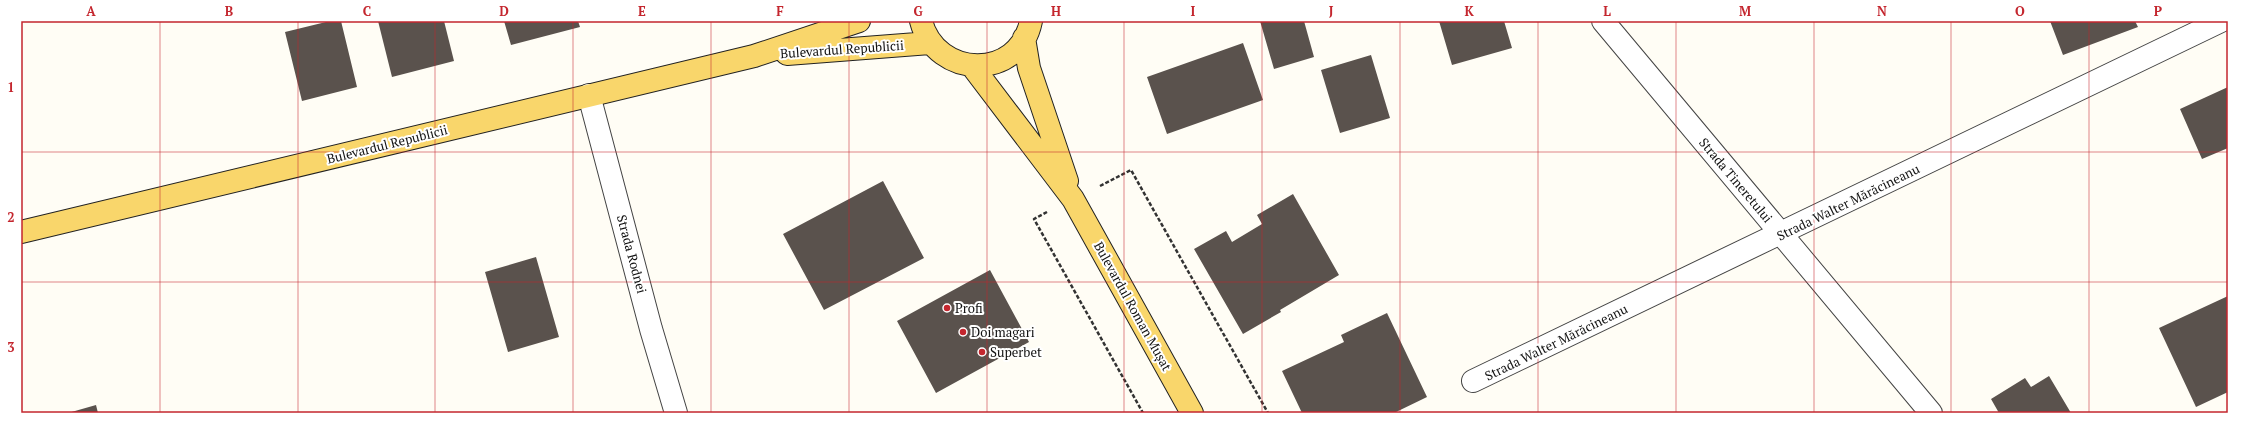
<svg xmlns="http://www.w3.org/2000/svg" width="2249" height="434" viewBox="0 0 2249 434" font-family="'PT Serif',serif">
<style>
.building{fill:#5a524d}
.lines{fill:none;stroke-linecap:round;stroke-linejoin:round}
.minor-casing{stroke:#444;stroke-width:24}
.major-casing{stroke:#222;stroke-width:24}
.path{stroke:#333;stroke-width:2.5;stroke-dasharray:4 2;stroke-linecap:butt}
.minor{stroke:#fff;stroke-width:22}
.major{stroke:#f9d66b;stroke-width:22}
.grid{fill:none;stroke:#c4262e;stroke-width:1;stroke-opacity:0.55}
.poi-dot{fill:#c4262e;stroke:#fff;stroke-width:1.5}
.labels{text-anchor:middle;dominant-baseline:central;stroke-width:4;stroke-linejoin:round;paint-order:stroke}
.street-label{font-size:13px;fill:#111;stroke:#fff}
.poi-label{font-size:13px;fill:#111;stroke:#fff;text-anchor:start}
.neatline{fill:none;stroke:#c4262e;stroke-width:1.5}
.grid-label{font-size:13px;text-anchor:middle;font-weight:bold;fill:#c4262e}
</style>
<rect width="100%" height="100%" fill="#fffdf5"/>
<path class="building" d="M330,21H341L357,87L302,101L285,32Z
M378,21H444L454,61L392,77Z
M504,21H578L580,27L511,45Z
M1260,21H1304L1314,57L1274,69Z
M1439,21H1504L1512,48L1452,65Z
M2050,21H2135L2138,27L2063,55Z
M1243,43L1263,100L1167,134L1147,77Z
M1371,55L1390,118L1340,133L1321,70Z
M2228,87V148L2202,159L2180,109Z
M883,181L924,258L824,310L783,234Z
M1293,194L1339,275L1280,310L1281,312L1243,334L1194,249L1226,231L1232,242L1262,224L1257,215Z
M536,257L559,337L508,352L485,272Z
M990,270L1029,342L936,393L897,321Z
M2228,296V392L2196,407L2159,328Z
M1387,313L1427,397L1394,413H1302L1282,371L1344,342L1341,335Z
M2049,376L2071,413H1999L1991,399L2025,378L2031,387Z
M96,405L98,413H68Z"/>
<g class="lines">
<g class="minor-casing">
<path id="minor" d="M1603,21L1931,413
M589,95L651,329L676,413
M1473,381L2221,21"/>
</g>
<g class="major-casing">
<path id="major" d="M921,21C936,79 1019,81 1031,21
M1024,38L1029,68L1067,181
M787,54L930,43
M972,66L1073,199L1192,413
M21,232L754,56L859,21"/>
</g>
<path class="path" d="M1100,186L1131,170L1268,413
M1047,212L1034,219L1143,413"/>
<use href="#minor" class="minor"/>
<use href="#major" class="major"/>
</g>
<path class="grid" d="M160,21V413M298,21V413M435,21V413M573,21V413M711,21V413M849,21V413M987,21V413M1124,21V413M1262,21V413M1400,21V413M1538,21V413M1676,21V413M1814,21V413M1951,21V413M2089,21V413M21,152H2228M21,282H2228"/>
<g class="poi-dot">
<circle cx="947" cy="308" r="4"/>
<circle cx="963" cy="332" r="4"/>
<circle cx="982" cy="352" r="4"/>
</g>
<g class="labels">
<g class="street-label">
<text transform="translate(842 49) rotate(-4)">Bulevardul Republicii</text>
<text transform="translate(387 144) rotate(-14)">Bulevardul Republicii</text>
<text transform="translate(1736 180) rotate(50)">Strada Tineretului</text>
<text transform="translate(1848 202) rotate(-26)">Strada Walter Mărăcineanu</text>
<text transform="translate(632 254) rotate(75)">Strada Rodnei</text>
<text transform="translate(1133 306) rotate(61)">Bulevardul Roman Mușat</text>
<text transform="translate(1556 342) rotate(-26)">Strada Walter Mărăcineanu</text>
</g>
<g class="poi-label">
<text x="955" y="308">Profi</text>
<text x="971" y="332">Doi magari</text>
<text x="990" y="352">Superbet</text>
</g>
</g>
<rect width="2249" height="434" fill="none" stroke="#ffffff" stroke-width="44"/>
<rect x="22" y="22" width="2205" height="390" class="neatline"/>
<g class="grid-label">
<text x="91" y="16">A</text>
<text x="229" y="16">B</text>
<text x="367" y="16">C</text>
<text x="504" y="16">D</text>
<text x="642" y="16">E</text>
<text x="780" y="16">F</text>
<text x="918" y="16">G</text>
<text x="1056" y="16">H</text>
<text x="1193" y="16">I</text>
<text x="1331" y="16">J</text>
<text x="1469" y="16">K</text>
<text x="1607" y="16">L</text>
<text x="1745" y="16">M</text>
<text x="1882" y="16">N</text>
<text x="2020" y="16">O</text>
<text x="2158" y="16">P</text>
<text x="11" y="92">1</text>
<text x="11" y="222">2</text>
<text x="11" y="352">3</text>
</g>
</svg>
